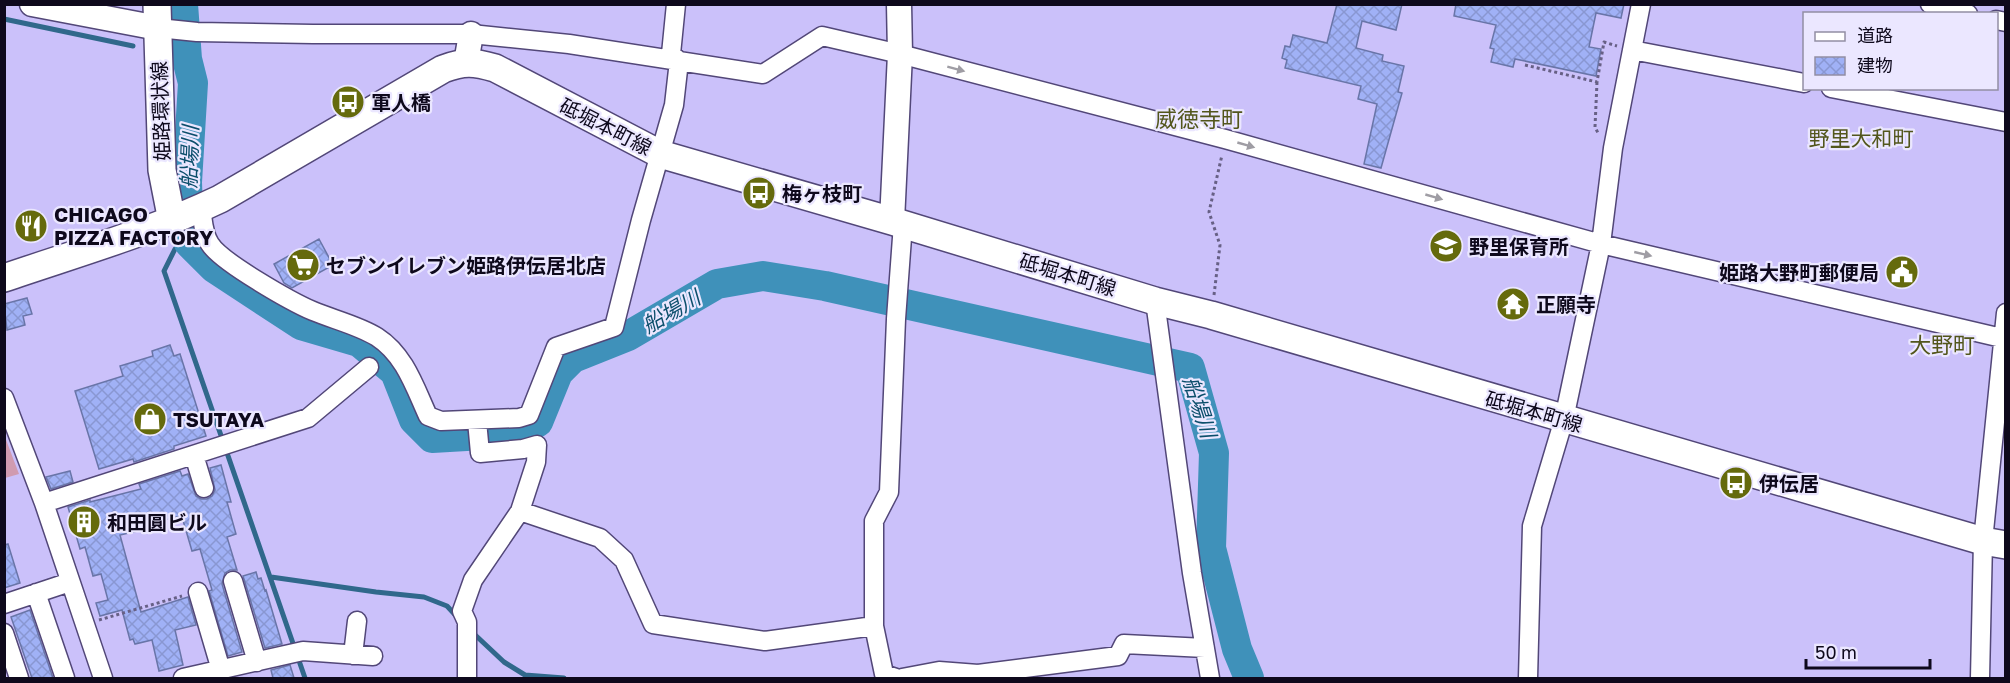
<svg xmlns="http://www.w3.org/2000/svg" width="2010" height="683" viewBox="0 0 2010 683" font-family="'Golos Text','Noto Sans JP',sans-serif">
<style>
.green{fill:#d09bb0}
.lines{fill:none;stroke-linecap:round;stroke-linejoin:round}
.stream{stroke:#30688b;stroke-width:5}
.river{stroke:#3f91ba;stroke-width:30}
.building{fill:url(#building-cross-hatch);stroke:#6975a8;stroke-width:1.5}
.minor-casing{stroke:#524778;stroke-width:21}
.tertiary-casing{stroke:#524778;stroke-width:27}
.secondary-casing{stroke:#524778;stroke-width:30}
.path{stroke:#676085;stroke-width:3;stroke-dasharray:3 3;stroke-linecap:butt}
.minor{stroke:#fff;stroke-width:18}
.tertiary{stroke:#fff;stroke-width:24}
.secondary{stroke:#fff;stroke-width:27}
.oneway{fill:#9f9da4}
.labels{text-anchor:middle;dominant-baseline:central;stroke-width:4.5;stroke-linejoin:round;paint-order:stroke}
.poi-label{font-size:20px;font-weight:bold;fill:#0e091c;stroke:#ebe7ff;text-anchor:start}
.street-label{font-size:20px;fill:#0e091c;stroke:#ebe7ff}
.neighbourhood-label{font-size:21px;fill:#52561c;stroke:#ebe7ff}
.water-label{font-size:21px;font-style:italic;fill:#0b4e6b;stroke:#ebe7ff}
.quarter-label{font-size:22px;fill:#52561c;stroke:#ebe7ff}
</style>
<defs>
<pattern id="building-cross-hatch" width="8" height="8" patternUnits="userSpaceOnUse" patternTransform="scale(1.5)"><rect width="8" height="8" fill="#a0b1f6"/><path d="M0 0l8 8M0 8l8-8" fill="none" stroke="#8997d2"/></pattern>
</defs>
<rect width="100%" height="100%" fill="#cbc1fa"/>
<path class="green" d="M5,437L19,474L5,478H4Z"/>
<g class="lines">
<path class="stream" d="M4,19L133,46
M189,243L175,249L164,271L305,678
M271,577L376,592L424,597L447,606L459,619
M472,632L504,662L525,675L564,678"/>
<path class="river" d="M183,4L187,59L193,83L187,182L189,243L214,268L301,325L359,342L395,372L414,420L432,438L520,433L538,422L558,373L573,358L628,336L717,284L763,276L825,286L1190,368L1214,453L1211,548L1237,649L1249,678"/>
</g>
<path class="building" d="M1337,4H1402L1396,30L1362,21L1356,48L1383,55L1382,61L1404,66L1398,92L1402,93L1381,168L1364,164L1377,104L1358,99L1361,86L1285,68L1287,60L1282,58L1285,46L1290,47L1293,35L1327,43Z
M1456,4H1624L1621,18L1596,13L1589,47L1601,49L1596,76L1515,59L1513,67L1491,62L1494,49L1490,48L1496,25L1454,16Z
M22,212L41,213L39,240L20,238Z
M319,239L333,265L292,288L284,283L274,264Z
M27,298L32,314L23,316L25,325L7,330L4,304Z
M170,345L174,356L180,354L206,436L174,446V449L134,462L133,459L99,469L75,391L123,376L120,366L153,356L152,351Z
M221,465L231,502H227L236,534L227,537L237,570H230L225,573L222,584L242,652L228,656L209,591L212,590L200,549L192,551L182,517L180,516L137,527L138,531L120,535L141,612L188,597L196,625L175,630L183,665L159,671L152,640L135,644L133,639L130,640L122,610L100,616L96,603L108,600L101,574L93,576L85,547L80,549L68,507L90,500V502L141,489L139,484L180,471L182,476L188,474L196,496L201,499H207L212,496L215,490L210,468Z
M70,471L73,482L51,489L46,477Z
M8,544L20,583L4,588V545Z
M256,572L258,579L261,578L265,591L266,590L282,644L265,648L243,576Z
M30,610L53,678H32L11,617Z
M290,665L294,678H273L271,670Z"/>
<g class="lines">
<g class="minor-casing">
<path id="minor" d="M676,4L671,54L679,61
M1930,4L1968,14
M1996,20L2006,22
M158,28L197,32L313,34H471L569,44L763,74L822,36L900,54L1225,139L1601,244L2006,339
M1632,50L1804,83
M1831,88L2006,122
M201,208C203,220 203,234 210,244C221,262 292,302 313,311C332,319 360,326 377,337C405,355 415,388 428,416L441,421L519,418L529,415L556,347L614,327L641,220L674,105L679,61
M1155,301L1192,573L1210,678
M4,398L44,503L103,678
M194,455L204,488
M44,503L308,418L369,367
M520,511L600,538L624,560L653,624L765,641L874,626
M233,581L257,662
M198,592L221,670
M36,593L65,678
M4,604L70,582
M4,633L19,678
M353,655L357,621
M183,678L303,651L373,656
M467,678V622L462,611L473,580L520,511L536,462L537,445L523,449L480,453L477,421
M896,678L884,674L874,626V521L889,492L896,319L903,224
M902,678L939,671L978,674L1118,656L1124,644L1205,648
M1528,678L1532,526L1564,419L1601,244L1613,148L1641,4
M1980,678L1983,541L2006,313"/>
</g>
<g class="tertiary-casing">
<path id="tertiary" d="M32,4L158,28
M466,63L471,34
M892,221L900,54L899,4"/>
</g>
<g class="secondary-casing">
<path id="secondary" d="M157,4L162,170L172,221
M4,278C77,253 151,232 220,199L443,69C464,61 474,62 495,68L660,154L892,221L1155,301L1211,315L1983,541L2006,545"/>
</g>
<path class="path" d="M1525,65L1597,82L1604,42L1617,46
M1597,82L1595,127L1598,133
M1214,295L1220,245L1209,212L1222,155
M99,620L182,596"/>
<use href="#minor" class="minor"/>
<use href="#tertiary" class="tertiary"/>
<use href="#secondary" class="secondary"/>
</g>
<defs><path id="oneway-solid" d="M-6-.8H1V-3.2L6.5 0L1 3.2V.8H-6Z" transform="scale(1.5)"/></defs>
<g class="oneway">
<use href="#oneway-solid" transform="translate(956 69) rotate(15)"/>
<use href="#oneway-solid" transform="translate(1246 145) rotate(16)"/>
<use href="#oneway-solid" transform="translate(1434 197) rotate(16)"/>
<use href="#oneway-solid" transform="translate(1643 254) rotate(13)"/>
</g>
<defs>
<g id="bus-disc" transform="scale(1.725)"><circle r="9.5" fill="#656a0c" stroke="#ebe7ff"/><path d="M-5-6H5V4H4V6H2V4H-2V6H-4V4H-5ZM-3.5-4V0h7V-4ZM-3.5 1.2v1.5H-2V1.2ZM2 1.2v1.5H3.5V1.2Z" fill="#fff"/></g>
<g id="restaurant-disc" transform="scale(1.725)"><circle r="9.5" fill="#656a0c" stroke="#ebe7ff"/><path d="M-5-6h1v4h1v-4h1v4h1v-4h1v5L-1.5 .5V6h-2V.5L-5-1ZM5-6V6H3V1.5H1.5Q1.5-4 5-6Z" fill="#fff"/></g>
<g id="school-disc" transform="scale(1.725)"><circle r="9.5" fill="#656a0c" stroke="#ebe7ff"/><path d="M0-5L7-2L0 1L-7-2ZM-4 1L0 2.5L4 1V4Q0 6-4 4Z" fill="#fff"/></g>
<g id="supermarket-disc" transform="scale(1.725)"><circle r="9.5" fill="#656a0c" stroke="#ebe7ff"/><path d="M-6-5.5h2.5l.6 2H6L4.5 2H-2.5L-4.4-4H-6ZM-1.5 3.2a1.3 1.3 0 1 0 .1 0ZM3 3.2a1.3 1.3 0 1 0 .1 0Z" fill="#fff"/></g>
<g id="civic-disc" transform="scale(1.725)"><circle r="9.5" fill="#656a0c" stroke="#ebe7ff"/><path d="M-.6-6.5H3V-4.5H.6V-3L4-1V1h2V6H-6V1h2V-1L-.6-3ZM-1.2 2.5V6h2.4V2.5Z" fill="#fff"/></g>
<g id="temple-disc" transform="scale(1.725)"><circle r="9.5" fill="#656a0c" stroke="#ebe7ff"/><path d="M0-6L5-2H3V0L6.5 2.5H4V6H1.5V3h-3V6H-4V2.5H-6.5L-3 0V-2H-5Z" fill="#fff"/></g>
<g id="shop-disc" transform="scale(1.725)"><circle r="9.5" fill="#656a0c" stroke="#ebe7ff"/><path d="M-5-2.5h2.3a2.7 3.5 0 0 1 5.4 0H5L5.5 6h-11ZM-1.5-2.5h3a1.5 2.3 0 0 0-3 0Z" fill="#fff"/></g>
<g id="building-disc" transform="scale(1.725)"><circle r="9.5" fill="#656a0c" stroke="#ebe7ff"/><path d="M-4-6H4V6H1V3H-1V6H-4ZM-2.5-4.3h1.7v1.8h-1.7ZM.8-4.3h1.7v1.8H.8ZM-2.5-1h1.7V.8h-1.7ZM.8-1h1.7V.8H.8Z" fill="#fff"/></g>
</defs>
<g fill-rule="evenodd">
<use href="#bus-disc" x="348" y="102"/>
<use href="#bus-disc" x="759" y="193"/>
<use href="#restaurant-disc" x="31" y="226"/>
<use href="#school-disc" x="1446" y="246"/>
<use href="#supermarket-disc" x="303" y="265"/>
<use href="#civic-disc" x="1902" y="272"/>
<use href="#temple-disc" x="1513" y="304"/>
<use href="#shop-disc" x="150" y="419"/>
<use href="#bus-disc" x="1736" y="483"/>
<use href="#building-disc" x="84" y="522"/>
</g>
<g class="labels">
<g class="poi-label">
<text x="371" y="102">軍人橋</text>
<text x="782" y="193">梅ヶ枝町</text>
<text x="54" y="214">CHICAGO<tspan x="54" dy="23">PIZZA FACTORY</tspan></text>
<text x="1469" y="246">野里保育所</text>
<text x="326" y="265">セブンイレブン姫路伊伝居北店</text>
<text x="1879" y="272" text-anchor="end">姫路大野町郵便局</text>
<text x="1536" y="304">正願寺</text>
<text x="173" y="419">TSUTAYA</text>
<text x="1759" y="483">伊伝居</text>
<text x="107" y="522">和田圓ビル</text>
</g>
<g class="street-label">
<text transform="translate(160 111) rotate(-92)">姫路環状線</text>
<text transform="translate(606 126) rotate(27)">砥堀本町線</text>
<text transform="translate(1068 274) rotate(17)">砥堀本町線</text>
<text transform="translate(1534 411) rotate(16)">砥堀本町線</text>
</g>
<g class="neighbourhood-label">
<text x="1861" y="138">野里大和町</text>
</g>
<g class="water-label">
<text transform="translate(189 157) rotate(-88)">船場川</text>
<text transform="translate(671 311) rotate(-30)">船場川</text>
<text transform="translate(1200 407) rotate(72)">船場川</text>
</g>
<g class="quarter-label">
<text x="1199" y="118">威徳寺町</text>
<text x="1942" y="344">大野町</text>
</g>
</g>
<rect width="2010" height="683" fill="none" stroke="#0e091c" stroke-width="12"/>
<rect x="1803" y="12" width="195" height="78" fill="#ebe7ff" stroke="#938ea4" stroke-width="1.5"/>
<rect x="1815" y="32" width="30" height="9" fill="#ffffff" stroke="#938ea4" stroke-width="1.5"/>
<text x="1857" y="42" font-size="18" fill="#0e091c">道路</text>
<rect x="1815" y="57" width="30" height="18" fill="url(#building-cross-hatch)" stroke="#938ea4" stroke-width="1.5"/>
<text x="1857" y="72" font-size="18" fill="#0e091c">建物</text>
<path d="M1806 659v9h124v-9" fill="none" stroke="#0e091c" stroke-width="3"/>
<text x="1815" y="659" font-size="18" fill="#0e091c" stroke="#ebe7ff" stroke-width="4.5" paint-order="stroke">50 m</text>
</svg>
